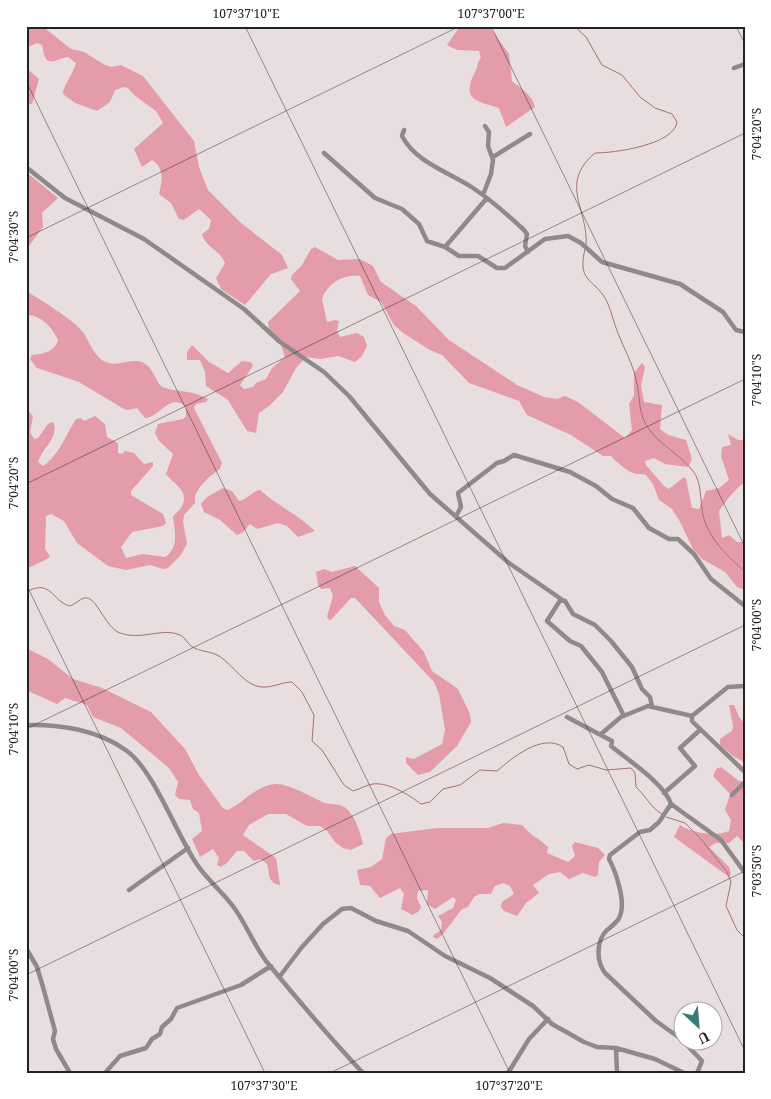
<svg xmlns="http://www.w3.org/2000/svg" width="771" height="1099" viewBox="0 0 771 1099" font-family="'Noto Serif',serif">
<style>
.forest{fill:#e39ca8}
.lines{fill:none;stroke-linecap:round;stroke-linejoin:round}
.stream{stroke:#a27078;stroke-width:1}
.minor{stroke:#8e898a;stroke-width:4.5}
.ticks{fill:none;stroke:#252121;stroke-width:1;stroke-opacity:0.45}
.neatline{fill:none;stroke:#252121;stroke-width:2}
.ticks-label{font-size:12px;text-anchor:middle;fill:#252121}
</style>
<rect width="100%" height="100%" fill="#e9dedf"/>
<path class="forest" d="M26,26H42L71,49L84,52L105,65L112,67L121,65L143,76L194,141L199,167L208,190L240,222L282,255L288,268L271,274L245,305L221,289L216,278L225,263C220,250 205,247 202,234L209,229L211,220L199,209L184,220L179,219L171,203L159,194C162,182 165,168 152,160L142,167L134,149L163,123L156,111L134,95L128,88L124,87L115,90L110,102L97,111L75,103L63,94C63,86 74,72 76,63L68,57C61,57 49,67 45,57C43,54 44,50 42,45L37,43L26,48Z
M460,26H489L509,54L512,81C521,89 532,94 535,107L506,127L499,108C476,101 461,100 475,72C478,67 477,62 481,58L479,51L457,50L447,45Z
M26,68L39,79L32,104L26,103Z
M26,172L58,198L42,213L43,227L26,250Z
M315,247L338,260L360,259L373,266L381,282L416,306L449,340L517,385L544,397L557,399L565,396L578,402L625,438L632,430L629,404L634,396V373L642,363L645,367L641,386L644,402L662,405L660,429L668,435L686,440L692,459L688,467L665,464L654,458L645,461L646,465L664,486L669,489L684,477L686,479L692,508L699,509L706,491L719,488L729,480L721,456L722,447L731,445L728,434L738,440H745V482C735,489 726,501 719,511L722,538L729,535L737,542H745V590L737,587L725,572L702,559L693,549L679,520L672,509L659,500L653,484L646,475C641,473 638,475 634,473C628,472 615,461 611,456H603L571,435L527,415L519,401L469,383L442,355L430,350L403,333L394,325L381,302L368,295L360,276C343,274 328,283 322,299L327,322L335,320L339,321L337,330L340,337L357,333L364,337L367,346L362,356L355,362L338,356L321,359L306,357L296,368L283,392L268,407L259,413L256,433L247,431L228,400L206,386L205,372L200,360H187V352L192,345L209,362L228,373L242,361L251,362L253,366L240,385L244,389L253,387L256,383L266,379L272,368L285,357L279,339L269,330L268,322L300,291L291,279L292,275L302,265L311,249Z
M26,291C37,297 73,320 80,329C89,338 91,352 102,360C118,371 135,352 149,367C154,373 156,381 162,387C180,393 189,389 208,399L206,402L196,404L194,408L222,463L220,469L209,477L200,487L195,495V503L184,515L183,522L187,544L180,556L168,568L163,569L150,565L126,570L108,566L77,543L64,521L51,514L46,516L45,549L50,556L47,559L26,569V407L33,417L30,432L34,439L38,438L48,424L53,422C60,437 42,448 38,462L43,466C60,454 65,436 76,419L81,418L84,421L95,416L105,424L107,437L118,443V453L122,454L125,451L134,453L144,464L153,462V466L131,491V495L163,514L166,523L163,526L132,532L121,547L126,558L143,554L165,557C179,548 175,532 173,517C175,513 179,511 181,508C191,491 174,485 166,474L173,454L159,441L155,433L158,424L183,419L186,416V407C169,392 160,418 145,418L137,408L128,410L124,409L79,382L37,368L30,359L32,355C43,354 55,352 58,340C53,328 40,314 26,315Z
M223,488L232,491L239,501C248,499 252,491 260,490C277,505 298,515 315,531L298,537L287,526L278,523L257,529L250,524L242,533L237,535L220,520L204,512L201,504L207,497Z
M355,566L379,588V602L385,615L394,626L405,630L424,652L432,671L458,689L470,714L471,722L457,746L430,772L418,775L406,763V757L414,759L442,744L445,730L439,694L434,682L355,598H351L330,621L327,617L333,596L330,588L321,589L318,585L316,572L324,569L332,572Z
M26,648L48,659L73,679L102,688L151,712L185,749L199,775L223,808L227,810C242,804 254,787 274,784C289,783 311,797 325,803C333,805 340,803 347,809C355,816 361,834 363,844L351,850L343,848L335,842L327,831L320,826H307L286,814H268L249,825L243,835L276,858L280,885C267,883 270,873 267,864L261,859L254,861L244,851H237L227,863L221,867L217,865L219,858L213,849L200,857L192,839L202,831L199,813L193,809L190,800L179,799L175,795L178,782L169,768L121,728L93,717L87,705L65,698L57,704L26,690Z
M729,705H734L739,717L745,724V763L733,756L720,745V739L732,731L733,726Z
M721,767L739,781L745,782V844L737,836L729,843H716L709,847L729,867L731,874L729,877L674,837L680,825C693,833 714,837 729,831L731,820L725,810L730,794L713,776L716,769Z
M503,823L522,825C532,837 539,838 548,847L547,853L568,862L575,856L572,846L575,842L598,848L605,855L599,862L598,875L595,877L583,873L569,879L560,872L549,874L533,885L539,893L526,903L517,916L504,911L501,907L502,902L514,894L510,886L503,883L495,886L491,894H479L474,897L468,907L462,909L442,935L437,939L433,937L434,935L441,930L442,922L438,916L453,908L456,900L453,897L435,909L427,904L428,890L418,891L417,898L421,907L419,911L413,915L401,909L404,894L400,888L380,898L370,886L360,885L357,870L371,867L382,859L386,838L391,834L437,828H488Z"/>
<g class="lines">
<path class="stream" d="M574,26L586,37L602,65L622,75L640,97L655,108L672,114L677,122C674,145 614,153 595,153C558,184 589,210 586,245
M585,249C576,285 597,278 608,304C612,313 614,324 618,333C624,349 632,362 636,379C640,393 638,409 645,423C657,444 679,453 693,471C702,482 700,501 703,515C709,540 727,555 745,572
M26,592C52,578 51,601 70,606C75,604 79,600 84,598C97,595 104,627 120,633C140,641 163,627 180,635C185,637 187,643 191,646C199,652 211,651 219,656C233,665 245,686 262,687C272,688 282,682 292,682L302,692L314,715L312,741L322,750L344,785L353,791C360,789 366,785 373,784C389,782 409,795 421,804L430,802L443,789L460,785L480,770L497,771C512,758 542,733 563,747L569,764L577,769L589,765L606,770L631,768L635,773L636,787C646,796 650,807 662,814
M666,817L685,823L701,839L727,872L731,882L726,906L737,930L745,938"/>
<path class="minor" d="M734,68L745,64
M404,130L402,136C416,163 449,172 473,188C491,200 508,215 524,230L527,234L525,246L528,252
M324,153L375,198L402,209L411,217L419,224L427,241L445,247L459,256H478L497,268H505L545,239L568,236L581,243L602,262L680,284L723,312L736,330L745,332
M493,157L530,134
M26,167L65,198L144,239L244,309L280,342L324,372L349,396L430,494L509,563L561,599L547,621L570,641L581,646L602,672L624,716
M483,195L491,174L493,160L488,146L489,132L485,126
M445,247L487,198
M456,516L461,507L458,493L497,463L504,461L514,455L570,472L596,486L612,499L633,508L649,528L669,539H678L694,554L711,579L745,606
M561,600L565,601L573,614L595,625L611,641L632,667L642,689L650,697L652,706
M692,716V721L698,727L745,772
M567,717L612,741L611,746C628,760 665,784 671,804L721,840L745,873
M26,725C60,724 99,730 127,751C154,771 176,833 196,863C207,880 224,893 235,909C247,926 254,945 266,961C298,1000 329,1037 363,1073
M601,734L621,717L648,706L692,716L728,687L745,686
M664,793L695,766L680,748L700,730
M732,795L745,782
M671,804L659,822L650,830L640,832L610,855L609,859C616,872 626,902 620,916C618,922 612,926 607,930C596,941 596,961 605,973L656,1021L684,1041
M129,890L188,848
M26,948L37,967L43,987L55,1031L53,1039L56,1049L70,1073
M280,976L302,947L323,924L342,909L351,908L376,921L408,931L445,956L490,978L533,1006L552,1024L584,1042L597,1047L616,1048L655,1059L684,1073
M684,1042L702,1061L697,1073
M616,1048L617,1073
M105,1073L120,1056L146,1048L152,1039L160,1034L162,1027L171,1019L177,1008L241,985L271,966
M508,1073L529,1039L548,1019"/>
</g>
<path class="ticks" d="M245,26L745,1051M491,26L745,547M736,26L745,44M26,81L510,1073M26,238L460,26M26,484L745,133M26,584L265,1073M26,729L745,379M26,975L745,625M330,1073L745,871"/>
<rect width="771" height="1099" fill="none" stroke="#ffffff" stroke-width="55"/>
<g transform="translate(698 1026) rotate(154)"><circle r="24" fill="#ffffff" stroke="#a8a6a6"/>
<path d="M0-4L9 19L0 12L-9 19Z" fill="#357d77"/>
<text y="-8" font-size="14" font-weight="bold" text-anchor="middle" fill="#252121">U</text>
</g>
<rect x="28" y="28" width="716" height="1044" class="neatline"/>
<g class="ticks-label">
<text x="246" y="18">107°37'10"E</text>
<text x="491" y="18">107°37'00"E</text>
<text transform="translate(757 134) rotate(-90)" y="4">7°04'20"S</text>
<text transform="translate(14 237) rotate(-90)" y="4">7°04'30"S</text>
<text transform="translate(757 380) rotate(-90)" y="4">7°04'10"S</text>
<text transform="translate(14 483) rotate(-90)" y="4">7°04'20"S</text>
<text transform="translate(757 625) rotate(-90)" y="4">7°04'00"S</text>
<text transform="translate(14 729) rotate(-90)" y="4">7°04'10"S</text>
<text transform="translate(757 871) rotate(-90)" y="4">7°03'50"S</text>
<text transform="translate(14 975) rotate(-90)" y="4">7°04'00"S</text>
<text x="264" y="1090">107°37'30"E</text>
<text x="509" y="1090">107°37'20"E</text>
</g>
</svg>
